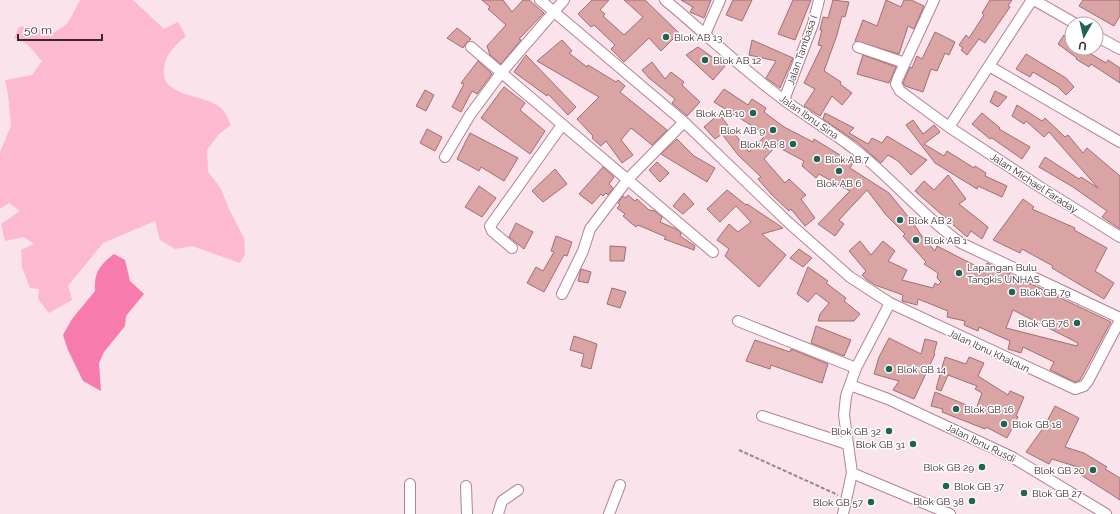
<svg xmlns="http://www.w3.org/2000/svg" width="1120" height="514" viewBox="0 0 1120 514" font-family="Raleway,sans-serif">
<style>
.green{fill:#fdb9d0}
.forest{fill:#f77bac}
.building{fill:#daa3a4;stroke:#a26e70;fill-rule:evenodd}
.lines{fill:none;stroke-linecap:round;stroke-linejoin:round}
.street-casing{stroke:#b48293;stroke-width:12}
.path{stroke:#9b858c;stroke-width:2;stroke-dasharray:4 2;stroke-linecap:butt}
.street{stroke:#fff;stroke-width:10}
.poi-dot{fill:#1e6355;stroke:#fff;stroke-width:1.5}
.labels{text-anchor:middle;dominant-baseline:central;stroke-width:3;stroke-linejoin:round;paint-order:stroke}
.poi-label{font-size:10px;fill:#3a262d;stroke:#fff;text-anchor:start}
.street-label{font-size:10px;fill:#3a262d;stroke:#fff}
</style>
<rect width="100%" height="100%" fill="#fae3ea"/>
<path class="green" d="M80,0H133L164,29L178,22L186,36C175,46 166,53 164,68C159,98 205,93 222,109C226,113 228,120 231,125L219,134L207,150L208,172L220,187L230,211L244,238L245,254L240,263L192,246L175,249L160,240L155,221L103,243L68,286L72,300L49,313L38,299L39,289L30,288L22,267L21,250L34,244L24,237L5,241L1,224L20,211L9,203L0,209V152L11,126L8,94L5,80L32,75L42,61L27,44L14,38L19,27L32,26L52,34C73,22 69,19 80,0Z"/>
<path class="forest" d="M114,254L125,260L130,281L144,294L126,316L125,326L104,352L99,363L101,391L83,381L68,350L63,335L72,319L95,291C94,272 100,265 114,254Z"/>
<path class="building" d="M482,0H503L512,12L523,0H529L544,13L519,39L521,40L501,64L490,55L487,46L506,25L488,9L490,7Z
M592,0H609L600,10L605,14L603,16L624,35L643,17L624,0H645L679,33L661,51L649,38L624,62L611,49L615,45L594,25L591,27L578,14Z
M681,0H711L704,18L690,12L693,7Z
M733,0H752L742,21L726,15Z
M793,0H811L795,40L778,34Z
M833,0L849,2L845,17L842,16L837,35L824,71L841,82L840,84L852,93L842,105L832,96L820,116L804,106L815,89L804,83L822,46L818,45L822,30H820L823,17L828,18Z
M886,0L901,7L904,0H911L924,6L914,29L908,26L899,54L855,41L863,20L877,26Z
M990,0H1012L1008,6L1010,7L985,43L979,39L967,55L961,50L963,48L959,45L966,35L969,38L984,15L982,13Z
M1083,0H1120V16L1114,26L1079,6Z
M457,28L471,39L466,43L463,48L447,38Z
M935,32L955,42L949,55L945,53L937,71L931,69L923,92L905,86L903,83L910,67L912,68L917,56L922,59Z
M1064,35L1072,41V48H1081L1106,63L1108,60L1120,68V83L1091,64L1089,67L1076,59L1077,58L1058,44Z
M562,40L572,51L569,53L587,67L588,65L616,82L618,80L625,86L620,92L667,130L652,145L631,128L621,140L633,155L622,163L606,141L601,146L592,138L593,136L577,119L599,97L537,61Z
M752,40L793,58L780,88L766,78L776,61L749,55Z
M698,47L725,66L713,80L686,55Z
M1026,54L1066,78L1074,87L1066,95L1058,87L1033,72L1030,77L1016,69Z
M526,55L576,107L568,115L548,94L547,96L514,72Z
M863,55L896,67L889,83L857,74Z
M478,61L492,74L477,94L472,91L461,112L452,107L464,84L461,83Z
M652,62L665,79L671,72L684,82L682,85L700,102L687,116L672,103L675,99L649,78L642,70Z
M504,87L525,103L520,110L545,131L530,154L481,118Z
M724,89L748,105L752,99L766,108L764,112L784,127L813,142L814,139L853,163L850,168L889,193L914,224L921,235L935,251L937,246L984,270L987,263L1111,322L1080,380L1075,382L1050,370L1054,362L1023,347L1021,353L1008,349L1010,341L979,327L978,331L964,325L965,321L947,317L948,311L918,299L917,305L902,301L903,295L875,285L866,279L862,275L866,271L849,251L860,241L871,255L883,241L895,251L888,261L907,270L902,280L933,288L935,283L938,285L941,282L937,278L938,273L924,264L926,262L903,236L905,234L886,215L867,190L839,220L844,224L835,236L818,224L850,191L819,174L816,178L802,166L804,161L776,146L764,159L785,183L789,179L806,195L801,199L815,218L805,226L791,209L789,211L772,195L758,179L761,177L738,155L722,134L715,139L704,127L719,114L749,152L764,137L760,135L762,132L714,102ZM1013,310L1078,343L1077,346L1006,328Z
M425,90L434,95L426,111L416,106Z
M995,91L1007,97L998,107L990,102Z
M1017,105L1042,121L1045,118L1065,137L1068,135L1083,153L1087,148L1120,176V229L1102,217L1107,211L1073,187L1039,167L1045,157L1079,179L1081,177L1098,188L1049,132L1044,137L1026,121L1024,124L1012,116Z
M825,113L854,128L849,133L868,144L872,138L882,143L887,136L927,160L911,175L898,161L888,155L881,163L858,143L823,119Z
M982,113L1000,128L999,129L1030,147L1022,159L992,138L990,139L972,124Z
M913,120L923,134L934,125L940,132L924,144L944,156L947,151L974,168L975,166L986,173L985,176L1007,186L1002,197L978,186L977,189L935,163L906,125Z
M427,129L442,137L435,151L420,143Z
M470,133L518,158L504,181L481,167L479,171L457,159Z
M677,139L694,156L715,168L707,182L661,154Z
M657,162L669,173L660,182L649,170Z
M603,167L614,177L609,184L613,188L608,195L606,193L603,196L601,194L592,204L579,194Z
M555,169L567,184L543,202L532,191Z
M948,175L966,199L959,204L988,227L982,239L971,231L967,237L915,191L924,181L934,190Z
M479,186L496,198L482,217L465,207Z
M727,190L746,205L747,204L783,228L762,234L786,255L759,287L725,256L729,249L717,240L729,224L738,232L751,222L736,206L720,222L707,209Z
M684,193L694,204L683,214L673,206Z
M628,195L635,201L637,199L649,210L655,211L662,217L660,222L676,229L681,233L680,236L695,246L694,250L664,239L666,237L638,225L636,227L631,223L623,216L625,214L617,208L620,205L618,203L623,196L626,198Z
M1023,199L1034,207L1032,209L1075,228L1074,230L1107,248L1095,271L1114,283L1104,299L1052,268L1053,266L1022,249L1020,253L993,240Z
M516,223L533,232L524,249L509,237Z
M556,236L572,242L567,256L564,255L544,292L527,283L536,267L543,271L554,252L551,251Z
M610,246L626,247L624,261H610Z
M799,249L812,258L803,267L790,258Z
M808,267L828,281L826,283L846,298L844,301L860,314L854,321H818L820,314L829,303L816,293L808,302L797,294Z
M581,269L591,272L588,283L578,281Z
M612,288L626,292L620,308L607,304Z
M816,326L851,340L844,356L811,343Z
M574,336L597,344L591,369L581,366L584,354L570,350Z
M889,338L921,354L925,339L937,342L934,353L935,354L914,399L893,390L899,381L874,374L879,357Z
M755,340L790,352L791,349L828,364L822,383L771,365L770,369L746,361Z
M945,357L966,364L969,357L984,363L978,376L1008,395L1010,391L1024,397L1016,416L1018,417L1007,438L986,427L985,429L942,412L943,409L931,406L935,392L976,409L982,393L975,389L977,386L948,375L941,391L936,389Z
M1055,406L1079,418L1065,447L1084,453L1107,467L1105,469L1120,478V500L1078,473L1081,468L1052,459L1049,464L1026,452L1044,427Z"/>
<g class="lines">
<g class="street-casing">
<path id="street" d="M540,0L684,122L789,223L850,277L890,303L1075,389L1084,386L1088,381L1120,320
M665,0C705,33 742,69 784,100C810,119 838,135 863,156C897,184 925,218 961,243L1120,318
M934,0L898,78L896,84L900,91L949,127L1040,187L1120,237
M1034,0L1076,24
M705,34L720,0
M1096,36L1120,49
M471,47L713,252
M858,47L905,63
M989,66L1120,142
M784,100L813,24L819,0
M949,127L1032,0
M445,157L470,115L501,73L564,0
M512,248L492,231L490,226L562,125
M562,294L583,251L590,229L628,179L684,122
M738,321L856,368
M850,385L888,399L1012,457L1106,514
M762,416L847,444
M852,473L950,514
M410,484V514
M466,486L467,514
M498,514L502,501L518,490
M609,514L620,485
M843,514L852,473L844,415L846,396L856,368L890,303"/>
</g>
<path class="path" d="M739,450L838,495"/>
<use href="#street" class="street"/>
</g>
<g class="poi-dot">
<circle cx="666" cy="37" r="4"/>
<circle cx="705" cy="60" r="4"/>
<circle cx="753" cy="113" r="4"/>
<circle cx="773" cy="130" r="4"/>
<circle cx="793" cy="144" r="4"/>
<circle cx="817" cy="159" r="4"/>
<circle cx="839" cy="171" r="4"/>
<circle cx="900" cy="220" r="4"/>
<circle cx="916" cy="240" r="4"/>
<circle cx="959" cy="273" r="4"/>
<circle cx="1012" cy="292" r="4"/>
<circle cx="1077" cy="323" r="4"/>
<circle cx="889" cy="369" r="4"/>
<circle cx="956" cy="409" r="4"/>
<circle cx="1004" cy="424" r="4"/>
<circle cx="889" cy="431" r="4"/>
<circle cx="913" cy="444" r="4"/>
<circle cx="982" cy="467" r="4"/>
<circle cx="1093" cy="470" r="4"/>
<circle cx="946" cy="486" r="4"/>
<circle cx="1024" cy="493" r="4"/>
<circle cx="972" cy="501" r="4"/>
<circle cx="871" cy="502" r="4"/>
</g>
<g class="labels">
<g class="poi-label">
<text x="674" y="37">Blok AB 13</text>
<text x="713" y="60">Blok AB 12</text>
<text x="745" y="113" text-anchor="end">Blok AB 10</text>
<text x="765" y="130" text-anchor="end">Blok AB 9</text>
<text x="785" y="144" text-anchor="end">Blok AB 8</text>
<text x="825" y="159">Blok AB 7</text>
<text x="839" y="183" text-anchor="middle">Blok AB 6</text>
<text x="908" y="220">Blok AB 2</text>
<text x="924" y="240">Blok AB 1</text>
<text x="967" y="267">Lapangan Bulu<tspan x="967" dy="12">Tangkis UNHAS</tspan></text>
<text x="1020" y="292">Blok GB 79</text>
<text x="1069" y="323" text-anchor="end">Blok GB 76</text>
<text x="897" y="369">Blok GB 14</text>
<text x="964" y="409">Blok GB 16</text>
<text x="1012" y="424">Blok GB 18</text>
<text x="881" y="431" text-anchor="end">Blok GB 32</text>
<text x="905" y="444" text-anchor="end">Blok GB 31</text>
<text x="974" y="467" text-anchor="end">Blok GB 29</text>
<text x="1085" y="470" text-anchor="end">Blok GB 20</text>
<text x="954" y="486">Blok GB 37</text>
<text x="1032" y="493">Blok GB 27</text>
<text x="964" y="501" text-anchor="end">Blok GB 38</text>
<text x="863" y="502" text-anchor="end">Blok GB 57</text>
</g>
<g class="street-label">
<text transform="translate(802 50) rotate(-71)">Jalan Tambasa I</text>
<text transform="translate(809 117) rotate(35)">Jalan Ibnu Sina</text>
<text transform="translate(1034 183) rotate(33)">Jalan Michael Faraday</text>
<text transform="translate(989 351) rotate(25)">Jalan Ibnu Khaldun</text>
<text transform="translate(981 443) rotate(26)">Jalan Ibnu Rusdi</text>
</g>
</g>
<g transform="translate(1084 36) rotate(188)"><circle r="19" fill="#ffffff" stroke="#b0a8ab"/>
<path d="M0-3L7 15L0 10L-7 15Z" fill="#1e6355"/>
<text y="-6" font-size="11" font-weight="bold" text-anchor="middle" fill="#3a262d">U</text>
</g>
<path d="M18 34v6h84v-6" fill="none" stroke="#3a262d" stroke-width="2"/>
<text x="24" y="34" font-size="12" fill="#3a262d" stroke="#ffffff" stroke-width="3" paint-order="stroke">50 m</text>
</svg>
